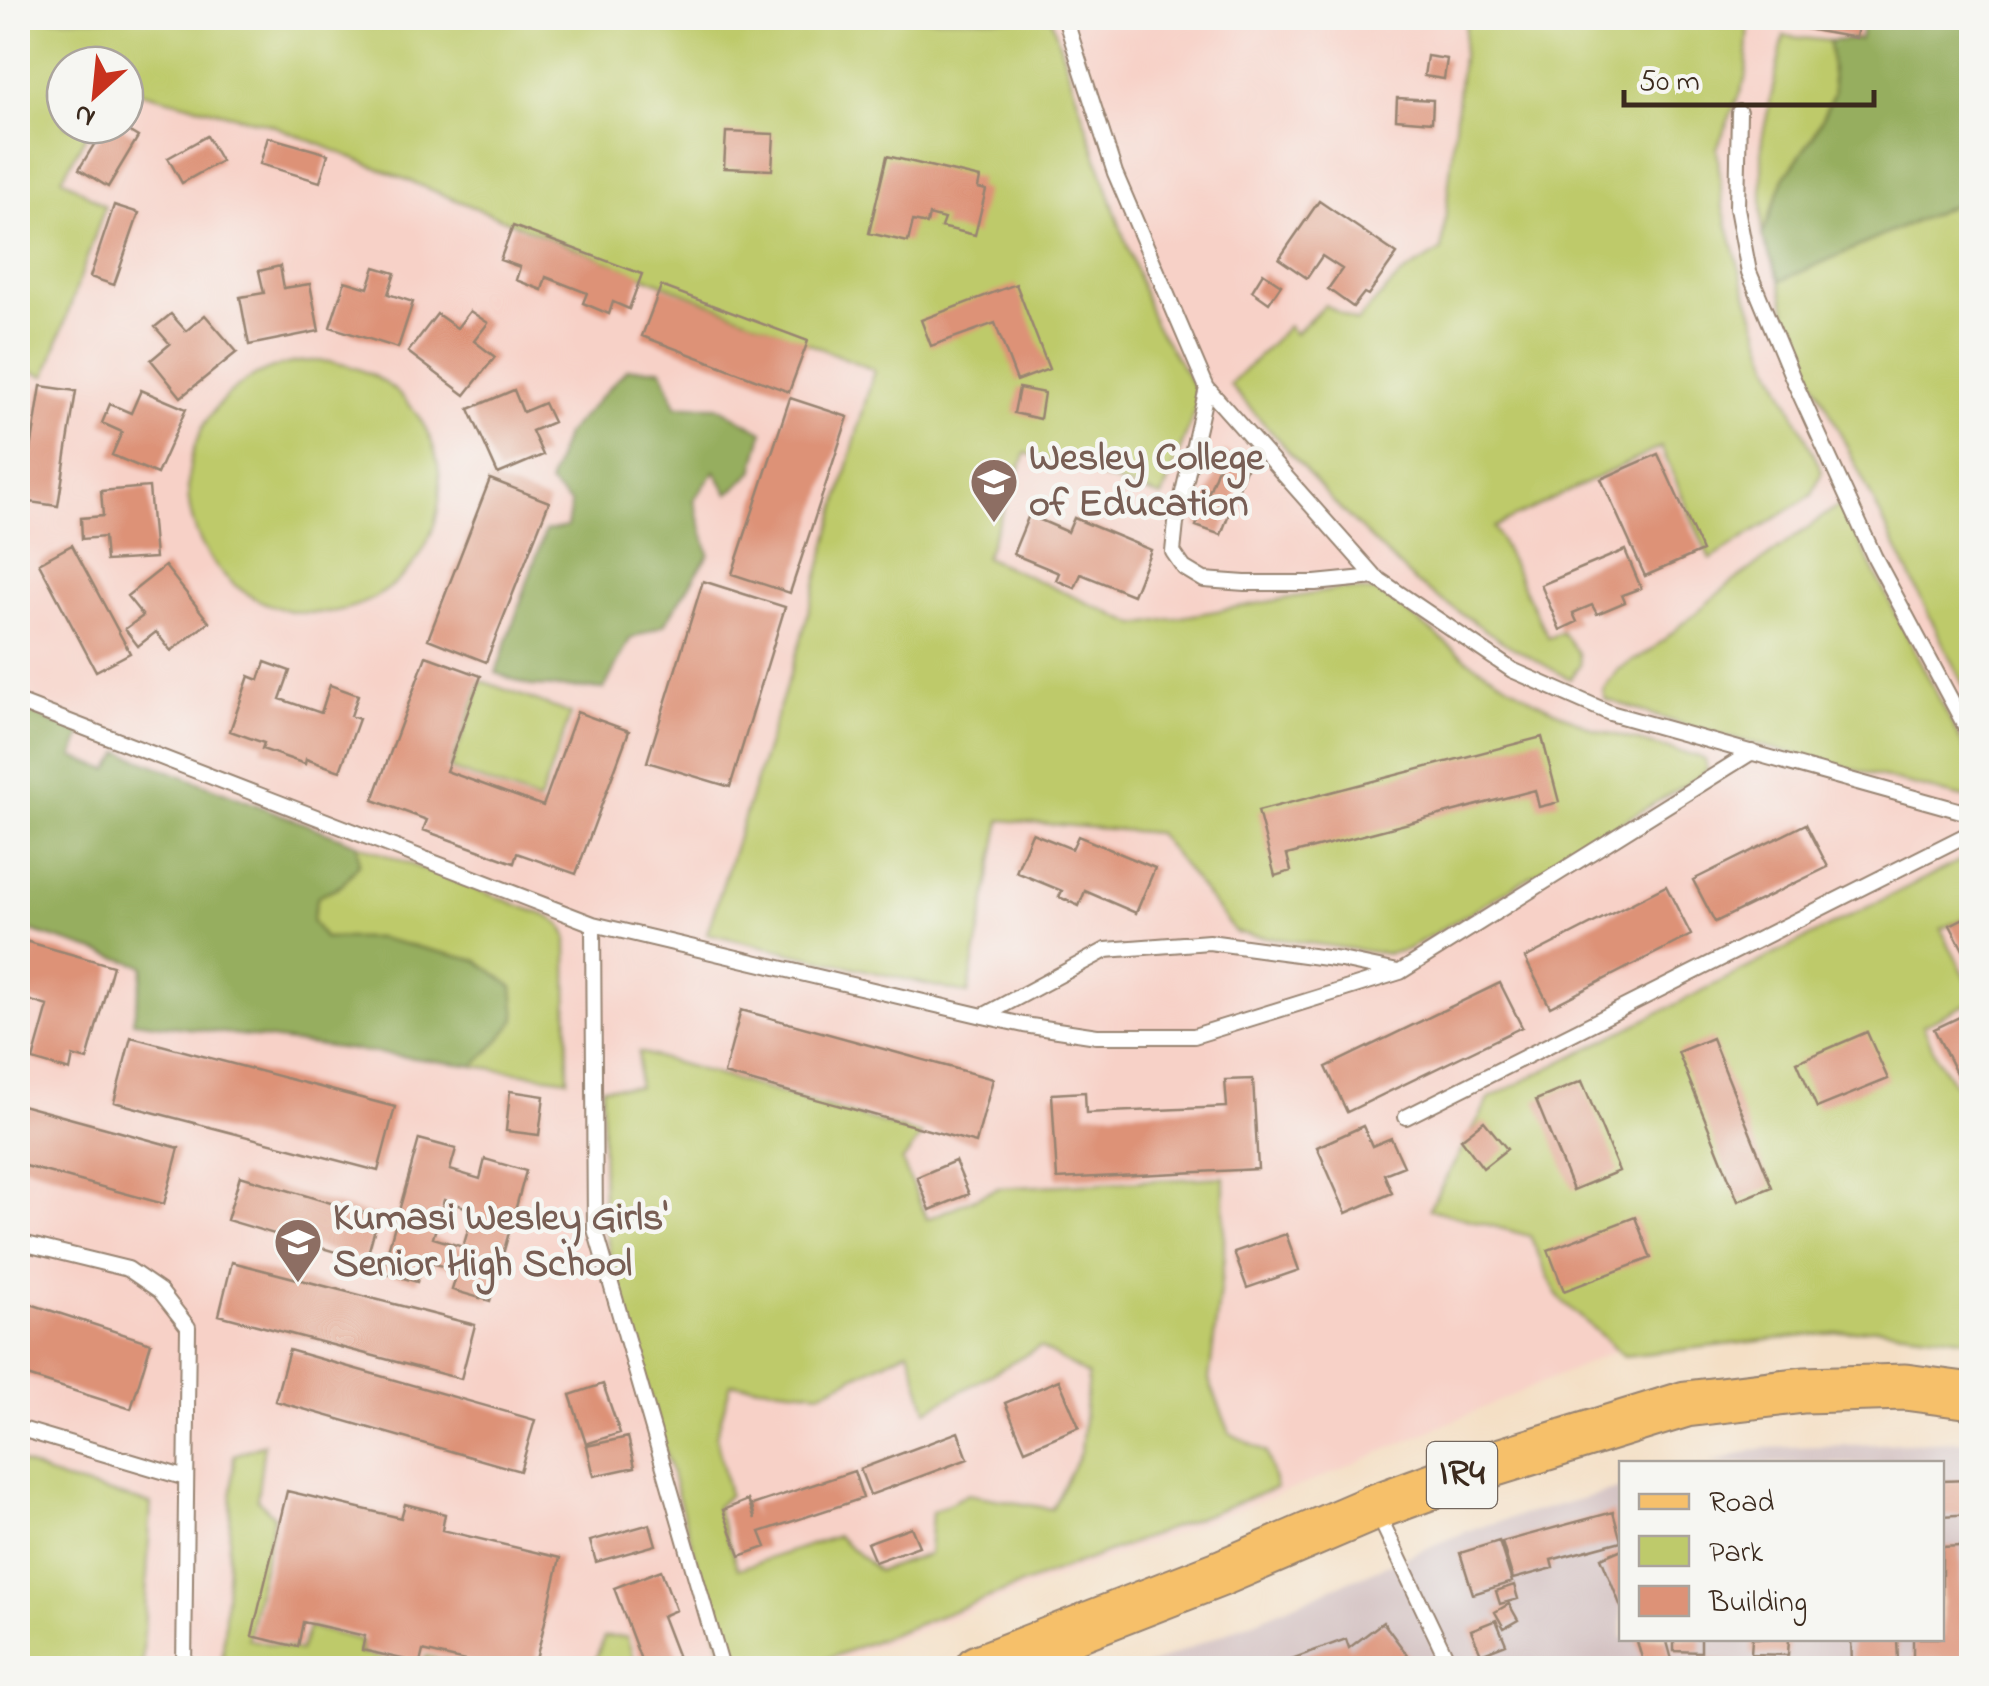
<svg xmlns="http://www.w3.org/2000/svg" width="1989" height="1686" viewBox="0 0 1989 1686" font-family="'Indie Flower',sans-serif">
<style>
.built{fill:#f7d1c7;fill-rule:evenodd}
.industrial{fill:#d2bfc0}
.green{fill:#beca6b;stroke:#7c7a44;stroke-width:2.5;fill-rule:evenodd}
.forest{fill:#96ae5f;stroke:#686c3e;stroke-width:2.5}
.building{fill:#dd9277;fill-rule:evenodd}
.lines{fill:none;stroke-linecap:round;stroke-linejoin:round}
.service-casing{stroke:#988472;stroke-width:18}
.primary-casing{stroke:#988472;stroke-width:49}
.service{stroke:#fff;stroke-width:14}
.primary{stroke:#f6c06b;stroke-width:45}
.labels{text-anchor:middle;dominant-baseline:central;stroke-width:9;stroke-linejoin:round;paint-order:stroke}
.shield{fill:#f6f6f2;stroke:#73675e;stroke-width:2.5}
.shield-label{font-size:38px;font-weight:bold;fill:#3b2a1e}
.education-label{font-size:40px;font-weight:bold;fill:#785e54;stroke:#f6f6f2;text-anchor:start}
</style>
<rect width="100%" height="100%" fill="#f6f6f2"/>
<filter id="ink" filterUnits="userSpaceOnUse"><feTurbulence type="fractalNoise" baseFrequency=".01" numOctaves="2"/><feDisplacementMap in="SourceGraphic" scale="20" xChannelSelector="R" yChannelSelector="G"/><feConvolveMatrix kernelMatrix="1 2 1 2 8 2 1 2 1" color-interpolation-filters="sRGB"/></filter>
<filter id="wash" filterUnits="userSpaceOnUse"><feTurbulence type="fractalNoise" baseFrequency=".0048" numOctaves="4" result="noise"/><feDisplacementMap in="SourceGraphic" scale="40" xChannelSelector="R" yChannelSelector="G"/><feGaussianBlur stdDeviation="2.25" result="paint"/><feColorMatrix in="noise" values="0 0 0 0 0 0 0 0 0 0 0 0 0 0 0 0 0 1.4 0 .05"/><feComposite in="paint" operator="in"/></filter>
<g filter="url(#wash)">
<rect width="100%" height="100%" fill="#f4dfc5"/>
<path class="built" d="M18,18H1971V1332L1894,1323L1631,1344L1321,1478L821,1668H18ZM65,65H125V125H65Z"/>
<path class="industrial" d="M1960,1441L1971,1442V1668H1142L1475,1528L1621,1488L1622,1638H1942V1464L1708,1463L1762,1448Z"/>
<path class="green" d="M18,18H1051L1111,200L1154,323L1194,386L1197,398V406L1162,497L1026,453L985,557L1137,625L1340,589L1376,592L1398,605L1469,661L1536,701L1593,729L1699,757L1705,760L1707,770L1702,775L1408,949L1388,954L1236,933L1157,833L1001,820L968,994L707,933L800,643L874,370L272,125L125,88V65H65V125H92L62,178L105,206L46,376L18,367Z
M1466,18H1749L1746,78L1717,148L1723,208L1745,288L1771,365L1822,471L1812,495L1710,560L1661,447L1494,527L1548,638L1562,632L1578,653L1580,665L1570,679L1503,642L1415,582L1334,503L1230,385L1288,326L1295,334L1325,305L1356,322L1401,275L1442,250Z
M1784,36L1829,41L1834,93L1813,137L1784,178L1762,237V139Z
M1971,197V701L1789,328L1780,281Z
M188 487a126 126 0 1 1 252 0a126 126 0 1 1-252 0Z
M1840,504L1971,761V798H1963L1693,728L1605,699L1603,690L1618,670L1653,649L1725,588Z
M482,681L571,714L539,802L450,769Z
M357,844L547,916L561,924L567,936L568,1079L474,1066L498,1042L516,1018L378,938H324L312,920L318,896L342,885L359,864Z
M1971,855V914L1941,929L1971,988V1002L1923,1025L1937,1058L1957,1088L1971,1081V1339L1878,1328L1624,1356L1558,1297L1530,1236L1429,1209L1490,1098Z
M639,1052L922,1135L902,1162L927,1219L998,1188L1224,1177V1257L1209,1380L1230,1433L1266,1452L1276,1488L803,1668H727L610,1258L603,1210L602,1087H638ZM1040,1347L1088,1376L1081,1451L1052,1509L968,1494L932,1512L929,1554L878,1571L837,1536L738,1569L716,1507L729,1495L716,1436L731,1383L822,1392L909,1350L927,1410Z
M264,1444L257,1499L274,1516L248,1639L300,1651L308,1627L361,1640L360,1653L422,1668L426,1656L479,1668H222L234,1455Z
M18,1461L62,1480L151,1504L142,1668H18Z
M604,1637H627L636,1668H592Z"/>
<path class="forest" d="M1863,18H1971V197L1780,281L1762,237L1784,178L1813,137L1834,93L1829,41L1860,39Z
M627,369H662L676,406H717L763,432L753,472L728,494L715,471L694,500L709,554L664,625L630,639L604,689L531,686L496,673L545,531L567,527L571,504L549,484L565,435Z
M18,707L82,734L73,757L109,770L121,752L357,844L359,864L342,885L318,896L312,920L324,938H378L478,961L513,987L516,1019L498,1042L474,1066L133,1021L144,966L18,927Z"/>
<g id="blocks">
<path class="building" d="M1774,18H1859L1856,38L1773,23Z
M1427,56L1447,59L1444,79L1424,76Z
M1397,98L1433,100L1432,122L1396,119Z
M106,125H118L138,137L108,187L79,169Z
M726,132L774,134L772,170L724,168Z
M207,136L221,161L182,183L168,158Z
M268,137L328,154L320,182L260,164Z
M887,156L980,178L978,188L986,190L975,235L941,227L944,219L929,215L927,224L913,221L908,242L869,233Z
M1319,201L1397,254L1368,295L1364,293L1353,307L1328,289L1342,269L1322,256L1307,278L1279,259Z
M114,205L139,213L114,285L90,277Z
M513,226L642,274L629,309L613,302L609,314L583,303L587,293L546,277L542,290L516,280L520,267L500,260Z
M280,266L284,288L310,284L319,331L249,345L240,297L264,293L259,271Z
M375,267L395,273L388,294L413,302L398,348L330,327L345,281L368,288Z
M1263,273L1281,285L1269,303L1252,291Z
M1016,284L1049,369L1017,381L995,323L931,346L921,320Z
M661,286L808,341L789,392L642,336Z
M470,311L488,323L474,341L495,357L465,395L408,352L437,314L457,328Z
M171,314L186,331L205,315L237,352L181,397L151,360L170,344L155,327Z
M41,386L76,391L58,506L23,501Z
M1019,388L1044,393L1040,419L1014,413Z
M141,390L186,409L157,474L112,455L122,432L102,423L110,404L131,413Z
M514,390L523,412L544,403L553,422L532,431L543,455L498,474L469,409Z
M790,398L848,417L790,593L732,574Z
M1224,452L1249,461L1221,535L1196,526Z
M1658,454L1702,551L1645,576L1601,479Z
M490,479L549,502L486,662L428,639Z
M149,487L155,558L106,561L104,537L82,539L81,518L103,516L101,491Z
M1029,515L1068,532L1074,518L1151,550L1133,595L1081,574L1075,588L1056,580L1059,573L1013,554Z
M72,545L130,653L96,671L39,563Z
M1625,550L1641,588L1622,595L1625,602L1597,614L1592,605L1573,613L1577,622L1560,630L1541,585Z
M165,566L209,622L171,651L156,632L138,646L125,629L143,616L127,596Z
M703,581L785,607L730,787L647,762Z
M426,656L481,676L446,771L543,806L577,712L629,731L576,874L517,853L514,863L423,830L427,820L373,800Z
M265,662L290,671L280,699L321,713L330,685L358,695L351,716L359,719L340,771L306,759L305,764L262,749L264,743L230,731L249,676L259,680Z
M1542,737L1559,802L1539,807L1535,790L1287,855L1291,871L1275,876L1258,811Z
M1806,824L1828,867L1715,922L1693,880Z
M1032,833L1072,849L1078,836L1155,868L1136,913L1085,891L1079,906L1059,897L1062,891L1016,872Z
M1666,886L1691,935L1550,1007L1525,958Z
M1972,914V967L1950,925Z
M18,939L113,966L87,1060L73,1056L70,1071L33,1060L48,1006L18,997Z
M1500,983L1522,1027L1347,1112L1326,1067Z
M741,1010L993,1079L976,1143L724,1074Z
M1972,1011V1075L1960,1081L1934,1029Z
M1867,1032L1888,1079L1817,1108L1797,1062Z
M131,1037L395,1107L378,1171L114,1102Z
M1712,1038L1772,1187L1738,1201L1678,1052Z
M1253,1079L1258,1169L1057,1179L1052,1094L1085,1092L1086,1113L1227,1107L1225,1080Z
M1582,1081L1619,1171L1573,1190L1536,1100Z
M510,1091L544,1096L539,1135L506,1131Z
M18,1104L179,1148L164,1204L18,1164Z
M1484,1121L1507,1149L1483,1168L1461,1139Z
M1363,1126L1372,1146L1391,1138L1404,1166L1384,1174L1392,1193L1346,1213L1317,1147Z
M419,1139L456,1149L450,1170L480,1179L485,1159L526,1171L490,1301L452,1290L458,1270L423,1261L417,1282L382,1272ZM444,1200L474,1210L463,1247L433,1238Z
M955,1161L969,1194L930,1210L917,1177Z
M240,1176L378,1217L366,1261L227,1220Z
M1635,1217L1651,1258L1564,1291L1548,1250Z
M1286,1234L1299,1270L1247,1288L1234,1252Z
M232,1262L475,1325L461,1379L219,1315Z
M18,1300L151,1343L131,1409L18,1373Z
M289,1350L535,1420L520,1471L275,1401Z
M1059,1380L1079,1427L1025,1450L1005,1403Z
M603,1384L620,1433L586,1444L570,1395Z
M958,1432L968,1459L870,1495L860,1469Z
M628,1437L635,1467L594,1476L587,1446Z
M854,1471L863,1498L760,1532L766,1547L740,1556L723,1510L748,1500L755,1519L752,1505Z
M1969,1480L1971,1514L1942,1516V1481Z
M287,1491L401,1518L405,1504L445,1514L442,1530L560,1558L534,1668H482V1665L423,1651L420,1663L362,1650L365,1636L303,1622L298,1647L252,1636Z
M1613,1512L1621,1541L1551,1560L1553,1568L1513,1579L1502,1542Z
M650,1524L656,1545L596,1562L590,1541Z
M911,1527L919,1546L875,1562L867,1543Z
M1499,1541L1512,1582L1473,1594L1460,1553Z
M1960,1546L1964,1659L1913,1661V1638H1942V1547Z
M1622,1549V1607H1621L1601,1558Z
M661,1570L676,1610L662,1616L682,1668H644L614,1588Z
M1514,1585L1518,1599L1500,1604L1496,1591Z
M1509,1604L1518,1620L1504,1628L1495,1612Z
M1496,1620L1506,1644L1481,1654L1471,1630Z
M1383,1622L1417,1668H1267L1346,1639L1349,1648Z
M1636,1638H1666L1674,1667L1645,1668Z
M1674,1638H1701V1652L1674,1651Z
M1752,1638H1789L1788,1655L1751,1654Z
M1851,1638H1897L1898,1661L1852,1663Z
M1703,1657L1757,1667L1756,1668H1701Z"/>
</g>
</g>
<g filter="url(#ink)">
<use href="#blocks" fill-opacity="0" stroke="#988472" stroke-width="2.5"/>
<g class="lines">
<g class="service-casing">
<path id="service" d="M1065,18L1115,173L1207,388L1375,577L1512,670L1610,713L1972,814
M1739,112L1737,208L1749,272L1794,381L1874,556L1972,739
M1207,388L1176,523L1173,552L1184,568L1204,580L1245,583H1315L1375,577
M18,702L593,924L983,1016L1024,1025L1097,1036H1194L1400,972L1752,752
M593,924L595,1229L722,1668
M983,1016L1106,950L1209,942L1341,960L1398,972
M1406,1117L1972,832
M18,1242L128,1269L160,1291L188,1327L184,1668
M18,1428L186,1478
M1377,1512L1445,1655L1454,1668"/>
</g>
<g class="primary-casing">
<path id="primary" d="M978,1668L1219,1574L1375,1507L1492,1464L1686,1404L1804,1390L1905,1387L1972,1396"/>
</g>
<use href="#service" class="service"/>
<use href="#primary" class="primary"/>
</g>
</g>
<defs>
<g id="university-pin" transform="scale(2.5)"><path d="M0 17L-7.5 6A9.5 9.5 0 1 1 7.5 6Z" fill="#8d6e63" stroke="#f6f6f2"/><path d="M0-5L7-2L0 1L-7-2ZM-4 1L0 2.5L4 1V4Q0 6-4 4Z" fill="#fff"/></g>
<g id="school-pin" transform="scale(2.5)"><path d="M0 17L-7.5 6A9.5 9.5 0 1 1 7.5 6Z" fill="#8d6e63" stroke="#f6f6f2"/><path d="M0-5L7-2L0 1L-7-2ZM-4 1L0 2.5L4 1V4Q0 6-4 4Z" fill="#fff"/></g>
</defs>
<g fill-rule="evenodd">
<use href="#university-pin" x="994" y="482"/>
<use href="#school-pin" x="298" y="1242"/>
</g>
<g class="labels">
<rect class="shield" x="1427" y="1442" width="70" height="66" rx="8"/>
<g class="shield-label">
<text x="1462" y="1475">IR4</text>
</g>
<g class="education-label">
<text x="1029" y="459">Wesley College<tspan x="1029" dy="46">of Education</tspan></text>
<text x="333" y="1219">Kumasi Wesley Girls'<tspan x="333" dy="46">Senior High School</tspan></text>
</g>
</g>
<rect width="1989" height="1686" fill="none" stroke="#f6f6f2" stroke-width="60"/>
<rect x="1619" y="1461" width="325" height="180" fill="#f6f6f2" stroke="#aba49d" stroke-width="2.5"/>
<rect x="1639" y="1494" width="50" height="15" fill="#f6c06b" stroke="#aba49d" stroke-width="2.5"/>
<text x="1709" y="1511" font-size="30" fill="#3b2a1e">Road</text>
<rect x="1639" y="1536" width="50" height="30" fill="#beca6b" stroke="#aba49d" stroke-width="2.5"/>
<text x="1709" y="1561" font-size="30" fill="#3b2a1e">Park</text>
<rect x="1639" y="1586" width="50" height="30" fill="#dd9277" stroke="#aba49d" stroke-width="2.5"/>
<text x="1709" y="1611" font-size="30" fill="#3b2a1e">Building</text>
<g transform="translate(95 95) rotate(207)"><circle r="48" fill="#f6f6f2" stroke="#aba49d" stroke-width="2.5"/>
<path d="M0-8L18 38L0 25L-18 38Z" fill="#c8321e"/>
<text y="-15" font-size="28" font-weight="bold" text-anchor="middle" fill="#3b2a1e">N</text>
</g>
<path d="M1624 90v15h250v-15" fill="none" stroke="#3b2a1e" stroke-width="5"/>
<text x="1639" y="90" font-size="30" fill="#3b2a1e" stroke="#f6f6f2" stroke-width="8" paint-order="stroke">50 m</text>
</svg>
